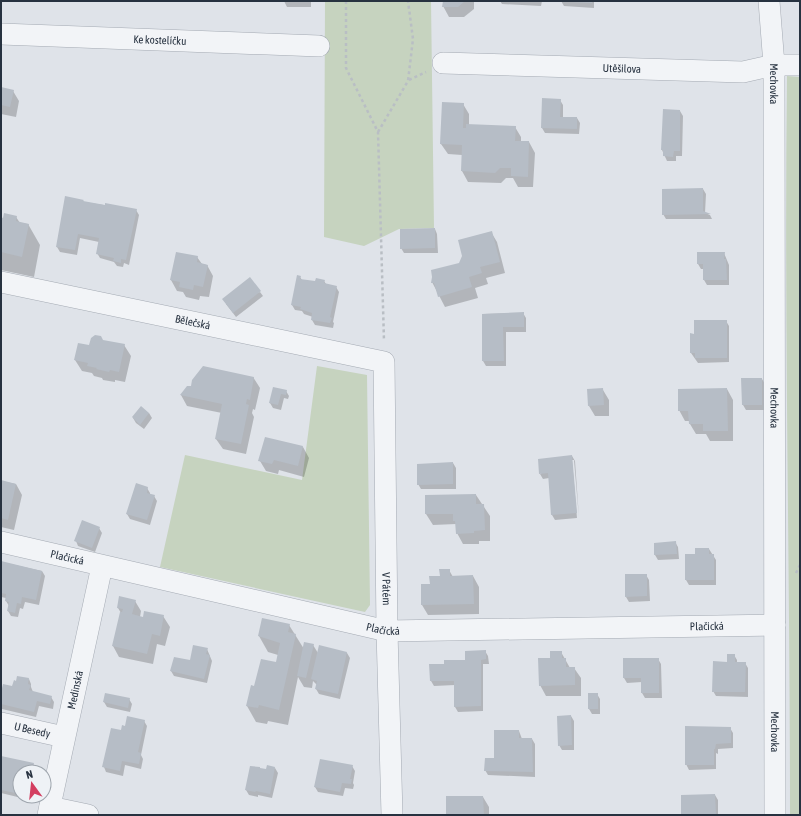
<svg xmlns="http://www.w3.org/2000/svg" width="801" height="816" viewBox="0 0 801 816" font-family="'Asap Condensed',sans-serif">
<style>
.green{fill:#c6d3bf}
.shadow{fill:#0003}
.building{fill:#b6bdc6}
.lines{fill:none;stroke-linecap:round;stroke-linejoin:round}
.minor-casing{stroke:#a4aab3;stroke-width:22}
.path{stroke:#b9bec4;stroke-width:2.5;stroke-dasharray:3 3;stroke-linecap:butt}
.minor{stroke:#f2f4f7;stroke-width:21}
.labels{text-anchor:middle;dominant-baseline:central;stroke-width:3;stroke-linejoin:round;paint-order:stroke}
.street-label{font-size:11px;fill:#273240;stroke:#eef2f6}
</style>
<rect width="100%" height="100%" fill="#dfe3e9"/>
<path class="green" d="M325,1H431L434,228L399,229L364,246L324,237Z
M787,76L800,77V815H790C790,569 784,323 787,76Z
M317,366L367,375L370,605L365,612L160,567L185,455L302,480Z"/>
<path class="shadow" d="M284,1H311V7H287Z
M443,1H474V9L464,17H449L443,6Z
M500,1H542L541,6L502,4Z
M561,1H594V8L564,6Z
M1,88L13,91L19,101L16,117L1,114Z
M560,100L563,105V118H577L580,123L579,134L545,133L542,128Z
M463,104L469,114V125L515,127L521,137V142H529L535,153L533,187H518L513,178H506L501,183L468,182L462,171V155L448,154L441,144Z
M680,111L683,116L682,156H676V161H667L662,150Z
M703,189L706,194L705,213L710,215L712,219H666L663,214Z
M83,201L84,202L136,210L139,215L129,265L124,263L123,267L117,266L114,262L100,258L97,253L99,242L80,238L77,255L60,252L57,247Z
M16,217L20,223L28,224L40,245L34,277L1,270V219Z
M435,229L437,234L438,253H404L401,248Z
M491,232L497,242L505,273L486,278L488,284L475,288L478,298L445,307L432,282L459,264Z
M177,253L197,257L202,264L207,265L213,276L209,297L200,296L199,300L186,297L183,292L177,291L171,280Z
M698,253H724L729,265V285H707L704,280V269H701L698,264Z
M300,277L302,280L316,282L324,281L326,284L336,287L339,292L333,322L334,323L333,328L315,325L312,320L313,317L304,314L302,311L295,310L292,305Z
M260,292L263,296L236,317L226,304Z
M523,313L526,318V332H506V366H486L483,361V314Z
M726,321L729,326V362L698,363L691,353L695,335Z
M103,341L124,345L131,356L125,382L115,380V382L103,380L102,378L94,376L92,373L82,371L75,360L90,346Z
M253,377L260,388L255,410L253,409L252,413L254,417L246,454L223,449L216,439L222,413L187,406L181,395L188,387Z
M742,379H762L765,384V410H746L743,405Z
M274,388L286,391L289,396L288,399L284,398L281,410L273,408L270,403Z
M727,389L733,400V441H710L706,434H696L690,424V421H685L679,410Z
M603,390L609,400V416H595L589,406Z
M149,413L152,418L144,429L136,423L133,418Z
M303,447L309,458L304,477L279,470L278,474L266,471L260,461Z
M572,456L575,461L579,518L574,460H572L577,518L555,520L552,515L549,478L543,479L540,474Z
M453,463L456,468V489H421L418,484Z
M1,481L16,484L22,495L14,530L1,527Z
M136,485L147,488L150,493V495L154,496L157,501L150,525L130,519L127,514Z
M476,495L490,516V541H479V544H463L457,533L456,524L433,525L426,514Z
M99,528L102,533L95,552L78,546L76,541Z
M675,542L678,547L679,559L658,560L655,555V544Z
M709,549L716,560V585H689L686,580L696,555Z
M1,562L42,571L45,576L39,605L25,602L23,609L20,608L18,617L11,616L8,611L9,606L6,601V598L1,597Z
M449,570L453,577L473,576L479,587V614L428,615L422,605L431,585Z
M646,575L649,580L650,601L629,602L626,597Z
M135,601L141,611L140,617L144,618L163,616L170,627L165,646L157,644L153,664L119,657L113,646L121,613L118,608Z
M289,625L304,649L313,645L318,653H347L350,658L340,699L319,694L316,689L317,685L313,681L312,688L304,687L298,677L288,725L268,721L267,724L256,722L247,706L255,687L277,663L278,655L268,652L259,636Z
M207,649L212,661L207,683L174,676L171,671L190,661Z
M485,651L488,656L489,664H483V711L458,712L455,707V685L434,686L431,681L445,665L466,661Z
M561,652L570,668H574L581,678V696H546L540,685L551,659Z
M734,655L737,660V663H745L748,668V697L716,696L713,691L728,663Z
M658,659L661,664L662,698H645L642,693V682L627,683L624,678Z
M29,679L31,684V687L33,692L51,697L54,702L53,709L39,706L36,717L2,709L1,696Z
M589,694H597L600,699V714H592L589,709Z
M129,699L132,704L130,712L107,707L104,702Z
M571,716L574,721V750H562L559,745Z
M144,721L147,726L141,755L143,759L141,769L125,765L123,776L106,772L104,767L122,732L125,727Z
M730,728L733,733V748L718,749V754L716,753V769L689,770L686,764Z
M519,731L522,739H532L535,744V777L488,775L485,770Z
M1,757L33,764L36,769V772H20V796H30V800L1,793Z
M352,766L355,771L353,783L354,785L353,789L345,788L343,796L318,792L315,787Z
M275,768L278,773L272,798L258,795V797L249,795L246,790L267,771Z
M715,795L718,800V815H682Z
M483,797L489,807V815H447Z"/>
<path class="building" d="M443,1H465L458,7H442Z
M572,1H592V3L572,2Z
M1,87L14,90L10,107L1,105Z
M542,98L561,99L560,117H577V129L541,128Z
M442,102L464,103L463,128H466V124L516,126L515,141H529L528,177L511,176V168H500L495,173L461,171L462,145L440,144Z
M663,109L680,110V151H674L673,157L663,156V150H661Z
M703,188V211L711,214L662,215V189Z
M65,196L84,200L83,201L105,205V203L137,209L126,260L121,259V263L113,261L114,258L96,254L99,238L78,234L75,250L56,247Z
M4,213L17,216L16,221L29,224L22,257L1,252V217L3,218Z
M435,228V248L400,249V229Z
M492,231L500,262L480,267L482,273L469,277L472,287L438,297L434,283H431L432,277L431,270L459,263L462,256L458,240Z
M176,252L198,256L197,262L208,265L203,287L194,285L193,290L179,287L180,282L170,280Z
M697,252H725L724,259H726L727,280H703V264H697Z
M297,275L301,276L300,279L315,281L316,278L325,280L324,283L337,286L330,317L332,318L330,323L311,320L312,313L300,309L301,307L291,305Z
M250,277L261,291L233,313L222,299Z
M524,312V327H503L504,361H482V314Z
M694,320H727V358H695V353H690V333L694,334Z
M95,335L101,336L103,340L125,344L119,372L110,370L109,372L96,369L97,368L87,366L88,363L74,360L78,343L89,345L91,338Z
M203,366L254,377L250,400L247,399L246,404L249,405L241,444L215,439L222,404L180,395L187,386H191L192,380Z
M741,378H762V405H742Z
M273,387L287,390L286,395L281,394L278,405L269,403Z
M603,388L604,405L588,406L587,389Z
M727,388L728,431H703V424H689L688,411H678V389Z
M141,406L149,413L140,425L132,417Z
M265,437L303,446L298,466L274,460L272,464L258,461Z
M572,455L577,513L551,515L548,473L539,474L538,459Z
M453,462V484L417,485V464Z
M1,480L16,484L8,520L1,518Z
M136,483L148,487L147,493L155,495L147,520L126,514Z
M476,494V504H484L485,530L474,531V533L456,534L455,521H453V514H425V495Z
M82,520L100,527L92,548L74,541Z
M676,541L677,554L654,555V543Z
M695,548H709V554H714V580H685V554H695Z
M1,561L42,571L36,600L22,597L21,604L17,603L15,613L7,611L9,602L5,601L6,594L1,593Z
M439,569H450V576L473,575L474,604L421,605V584H430L429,576H440Z
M625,574H647V596L625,597Z
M119,596L136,600L132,614L143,617L144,611L164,615L160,636L152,634L147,654L112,646L120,612H122L123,609L117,608Z
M262,618L290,624L288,632L296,634L279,710L259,705L258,708L246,706L251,685L254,686L261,659L276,662L280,643L258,636Z
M304,642L314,644L306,678L297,676Z
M193,645L208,648L206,654L210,655L204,679L170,671L174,657L190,660Z
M319,645L347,652L338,694L315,689L317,681L311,679Z
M486,650V659L481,660V706L454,707V681H430L429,664H444V660H465V651Z
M550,651H562V658H566V667H575V685L539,686L538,658H550Z
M727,654H735V662H746L745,692H712L713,661L727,662Z
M623,658H659V693H641V678H623Z
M17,676L29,678L28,684L31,685L29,690L52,696L50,704L37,701L34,712L1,704V692L3,684L12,686L14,680L16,681Z
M105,693L130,698L128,708L103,702Z
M588,693H598V709H588Z
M571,715L572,745L558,746L557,716Z
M127,716L145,720L138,752L141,753L139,764L122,761L120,771L102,767L111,728L121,730L122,725L125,726Z
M685,726L731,727V743L716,744L715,749H714V765H685Z
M494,730H519V738H532L533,772L484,771L485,758H494Z
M1,756L34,763L32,772H20V794L1,790Z
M320,759L353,765L350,779H352L351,784L342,783L340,792L314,787Z
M267,765L275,767L270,794L256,791L255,792L245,790L250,766L260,767V768L266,769Z
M715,794L716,815H681V795Z
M446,796H483L484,815H446Z"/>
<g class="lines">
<g class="minor-casing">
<g id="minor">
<path id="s1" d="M769,1L774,65L775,815"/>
<path id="s2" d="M1,34L319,46"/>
<path id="s3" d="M443,63L743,72L774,65H800"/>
<path id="s4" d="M1,282L384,362L387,631L392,815"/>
<path id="s5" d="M1,542L387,631L775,625"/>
<path id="s6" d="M1,723L64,737"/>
<path d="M50,807L88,815"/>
<path id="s7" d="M48,815L102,566"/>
</g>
</g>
<path class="path" d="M346,1V68L378,132L384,341
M409,80L426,72
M378,132L408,81L413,39L408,1
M796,573L800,565"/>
<use href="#minor" class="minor"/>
</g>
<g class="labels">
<g class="street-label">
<text stroke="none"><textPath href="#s2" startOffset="159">Ke kostelíčku</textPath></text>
<text stroke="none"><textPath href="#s3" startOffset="179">Utěšilova</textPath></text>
<text stroke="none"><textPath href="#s1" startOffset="83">Mechovka</textPath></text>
<text stroke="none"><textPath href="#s4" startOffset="196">Bělečská</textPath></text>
<text stroke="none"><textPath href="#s1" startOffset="407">Mechovka</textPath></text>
<text stroke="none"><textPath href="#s5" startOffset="68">Plačická</textPath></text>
<text stroke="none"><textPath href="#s4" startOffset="618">V Pátém</textPath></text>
<text stroke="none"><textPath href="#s5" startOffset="716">Plačická</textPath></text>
<text stroke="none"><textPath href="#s5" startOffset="392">Plačická</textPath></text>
<text stroke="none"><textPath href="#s7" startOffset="128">Medinská</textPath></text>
<text stroke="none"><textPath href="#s6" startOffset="32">U Besedy</textPath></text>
<text stroke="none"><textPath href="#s1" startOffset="731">Mechovka</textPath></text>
</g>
</g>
<rect width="801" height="816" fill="none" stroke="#273240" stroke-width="4"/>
<g transform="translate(32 784) rotate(345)"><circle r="19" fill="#eef2f6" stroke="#9ea5ad"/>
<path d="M0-3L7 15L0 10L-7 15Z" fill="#d33e60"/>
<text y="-6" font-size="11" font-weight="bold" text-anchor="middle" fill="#273240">N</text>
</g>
</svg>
